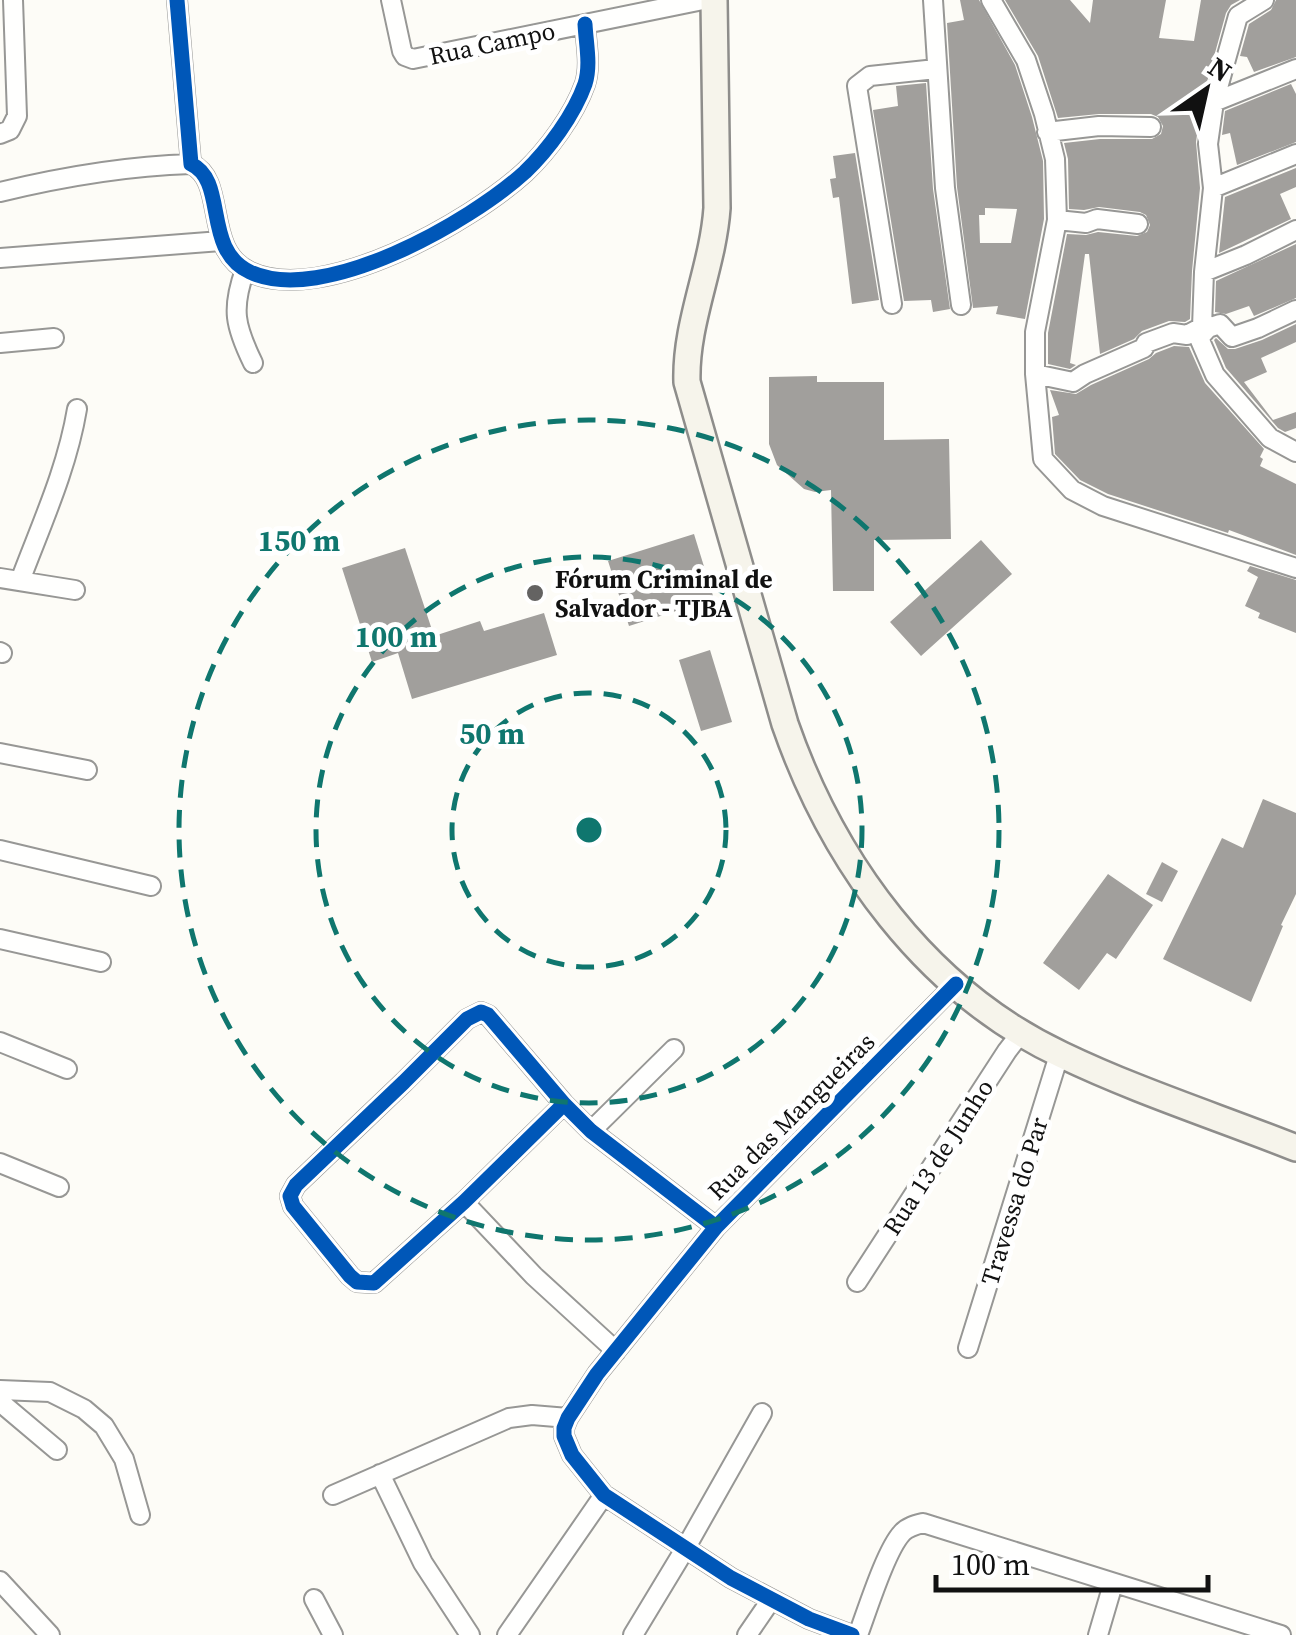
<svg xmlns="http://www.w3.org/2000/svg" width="1296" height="1635" viewBox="0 0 1296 1635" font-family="'Source Serif 4',serif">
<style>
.building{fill:#a19f9c;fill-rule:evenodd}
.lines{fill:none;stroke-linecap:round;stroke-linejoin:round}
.street-casing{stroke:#979795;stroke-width:22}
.secondary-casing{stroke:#8e8d8b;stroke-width:30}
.street{stroke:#fffffe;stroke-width:18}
.secondary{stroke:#f6f4eb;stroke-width:25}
.cycleway-casing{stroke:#fff;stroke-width:21}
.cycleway{stroke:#0057b8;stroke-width:15}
.ring{fill:none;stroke:#0f766e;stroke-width:5;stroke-dasharray:18 12}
.poi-dot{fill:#646362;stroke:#fff;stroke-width:4}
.labels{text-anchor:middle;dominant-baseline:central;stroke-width:10;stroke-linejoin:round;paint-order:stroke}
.street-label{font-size:25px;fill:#111;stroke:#fff}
.poi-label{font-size:25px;font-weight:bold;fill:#111;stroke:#fff;text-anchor:start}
.centre{fill:#0f766e;stroke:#fff;stroke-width:5}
.ring-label{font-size:30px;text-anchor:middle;font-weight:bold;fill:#0f766e;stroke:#fff;stroke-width:10;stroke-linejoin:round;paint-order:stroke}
</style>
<rect width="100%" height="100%" fill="#fdfcf7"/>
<path class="building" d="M960,0H979L1015,65L1032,117L1043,161L1044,219L1025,319L996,314L998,306L973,308L957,187L947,23L964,20ZM985,208L1017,209L1011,243H980L979,215H985Z
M1005,0H1070L1090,23L1093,0H1166L1159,38L1194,41L1201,0H1240L1231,5L1226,13L1202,100L1196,142L1200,188L1192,271L1190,319L1185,322L1169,321L1142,331L1134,339L1100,354L1089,254H1085L1070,363L1076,365L1070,369L1048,364V333L1067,234L1086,235L1098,232L1137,236L1147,232L1150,225L1146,215L1140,212L1099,207L1084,210L1069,209L1068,159L1064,143L1100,139H1152L1161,134L1163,126L1158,117L1151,114H1099L1058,118L1038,56Z
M1276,0H1296V57L1254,72L1247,57L1240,56L1249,24L1271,10Z
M926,83L933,189L950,309L933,312L931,300L904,301L873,110L898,106L896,86Z
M1291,84L1296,94V142L1237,165L1230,133L1222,135L1225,111Z
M855,153L879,300L852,304L839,197L833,198L830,179L836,178L833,156Z
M1296,168V187L1280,194L1291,219L1219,253L1225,197Z
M1296,244V298L1254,316L1249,306L1226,314L1215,312L1216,281Z
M1296,324V342L1261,358L1267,372L1244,382L1273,420L1296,412V428L1285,432L1278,428L1226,368L1214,340L1216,338L1228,349H1235L1262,340Z
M1174,346L1189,347L1205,383L1264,449L1260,457L1263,459L1260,466L1296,484V555L1229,530L1228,533L1108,494L1080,480L1055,454L1052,417L1059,415L1050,390L1076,394L1091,385L1149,359L1156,353Z
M817,376V382H884V440L949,439L951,539L874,540V591H833L831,490L815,492L804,489L777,465L769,444V377Z
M694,534L714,599L629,626L608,561Z
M981,540L1012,574L921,656L890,622Z
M405,548L434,636L480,621L484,631L544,613L557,655L412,699L398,653L372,662L342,568Z
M1250,566L1296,580V633L1258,618L1260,613L1245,606L1258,577L1247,571Z
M710,650L732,722L701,731L679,660Z
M1263,799L1296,813V894L1281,925L1283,926L1251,1002L1163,959L1222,838L1243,848Z
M1162,862L1178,871L1162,902L1146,894Z
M1108,874L1153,905L1116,959L1107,953L1079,990L1043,963Z"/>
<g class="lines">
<g class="street-casing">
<path id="street" d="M177,0L191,164C228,181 202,250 250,272C323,306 470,222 525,172C548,150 574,115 585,84C591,65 586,44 585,24
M391,0L402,51L405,56L413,59L703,0
M933,0L945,188L961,305
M991,0L1026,60L1044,114L1055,159L1057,220L1035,332V374L1043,459L1072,490L1103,506L1296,568
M1264,0L1238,16L1214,102L1208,144L1213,188L1204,272L1202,327L1199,338L1215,375L1270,438L1296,452
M1214,102L1296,69
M1047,132L1099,126L1151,127
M0,134L10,130L17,116L13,0
M1213,188L1296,154
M0,192C62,177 126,166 191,164
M1057,220L1086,223L1097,219L1138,224
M0,258L221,241
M245,270C231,309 235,326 253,363
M1204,272L1246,255L1296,230
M892,304L857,86L870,76L936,69
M1199,338L1208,328L1220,324L1232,337L1258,328L1296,310
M0,343L54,338
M1035,374L1073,382L1085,374L1144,348L1146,343L1173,333L1187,335L1202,327
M0,578L75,590
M20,581C41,525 67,469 77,409
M0,652L2,653
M0,753L87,770
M0,850L151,886
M0,939L101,962
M0,1042L67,1069
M564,1104L464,1202L374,1283L357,1282L350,1276L293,1206L290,1196L296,1185L404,1082L467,1019L481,1012L488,1015L564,1104L591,1131L716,1227
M591,1131L674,1049
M0,1163L59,1187
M464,1202L534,1276L616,1351
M857,1282L1007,1051L1021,1033
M968,1348L1059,1055
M0,1390L50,1392L84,1409L104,1426L124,1459L140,1515
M0,1402L57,1450
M380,1474L423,1563L470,1635
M333,1495L509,1418L532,1415L568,1418
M0,1581L50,1635
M314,1599L333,1635
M507,1635L604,1495
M633,1635L685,1549L762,1413
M747,1635L771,1600
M852,1635L809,1619L731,1578L604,1495L572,1455L564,1436V1428L568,1418L597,1374L716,1227L956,984
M858,1635C867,1611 886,1550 902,1533C907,1527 915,1525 923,1523L1281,1635
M1098,1635L1113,1584"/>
</g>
<g class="secondary-casing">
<path id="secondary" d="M714,0L717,208C713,267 685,323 687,382L785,724C833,862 926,991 1062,1055C1137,1091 1218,1117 1296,1148"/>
</g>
<use href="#street" class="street"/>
<use href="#secondary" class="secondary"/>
<g class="cycleway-casing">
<path id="cycleway" d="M177,0L191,164C228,181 202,250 250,272C323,306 470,222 525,172C548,150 574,115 585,84C591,65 586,44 585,24
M564,1104L464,1202L374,1283L357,1282L350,1276L293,1206L290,1196L296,1185L404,1082L467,1019L481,1012L488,1015L564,1104L591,1131L716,1227
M852,1635L809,1619L731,1578L604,1495L572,1455L564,1436V1428L568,1418L597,1374L716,1227L956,984"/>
</g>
<use href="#cycleway" class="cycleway"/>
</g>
<g class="ring">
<circle cx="589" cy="830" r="137"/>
<circle cx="589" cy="830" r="273"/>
<circle cx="589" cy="830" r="410"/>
</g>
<circle class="poi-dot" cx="535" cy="593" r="10"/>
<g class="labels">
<g class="street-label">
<text transform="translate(492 43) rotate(-12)">Rua Campo</text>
<text transform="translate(791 1116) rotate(-45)">Rua das Mangueiras</text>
<text transform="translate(938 1157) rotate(-57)">Rua 13 de Junho</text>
<text transform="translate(1014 1201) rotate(-73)">Travessa do Par</text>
</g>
<g class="poi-label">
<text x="555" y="579">Fórum Criminal de<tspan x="555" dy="29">Salvador - TJBA</tspan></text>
</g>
</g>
<circle cx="589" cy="830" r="15" class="centre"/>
<g class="ring-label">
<text x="299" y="551">150 m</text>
<text x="396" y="647">100 m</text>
<text x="492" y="744">50 m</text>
</g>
<g transform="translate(1206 90) rotate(34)" stroke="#ffffff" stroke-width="8" paint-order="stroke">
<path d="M0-8L18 38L0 25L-18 38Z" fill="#111111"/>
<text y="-15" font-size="28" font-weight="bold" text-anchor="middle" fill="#111111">N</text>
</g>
<path d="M936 1575v15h272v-15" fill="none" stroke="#111111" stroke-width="5"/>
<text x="951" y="1575" font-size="30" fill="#111111" stroke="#ffffff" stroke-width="8" paint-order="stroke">100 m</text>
</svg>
